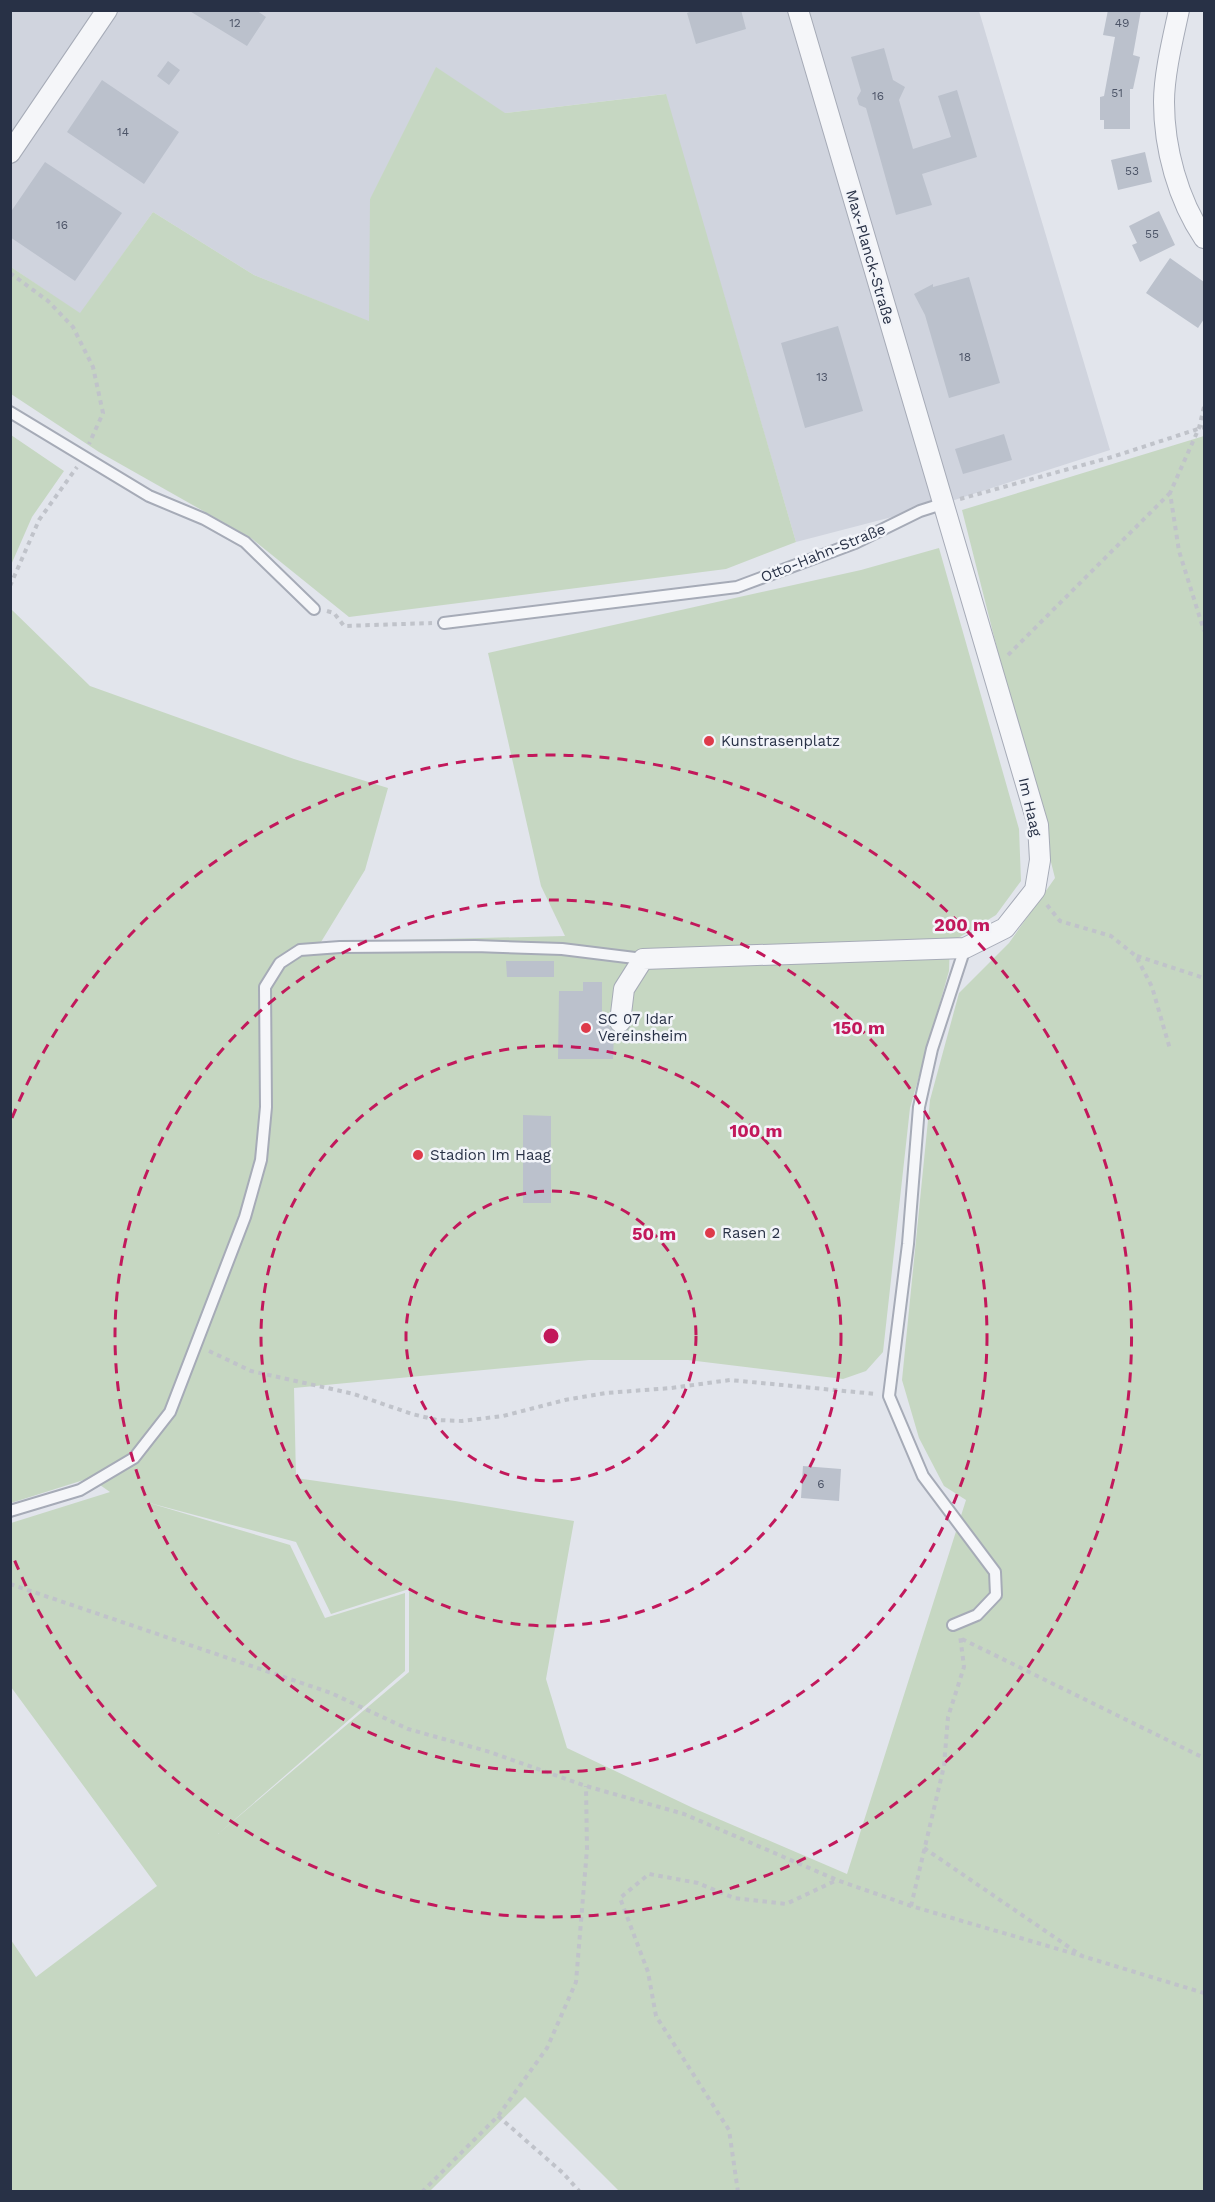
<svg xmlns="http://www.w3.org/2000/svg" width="1215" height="2202" viewBox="0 0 1215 2202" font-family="'Work Sans',sans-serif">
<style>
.built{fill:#d0d4de}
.green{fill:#c6d7c2;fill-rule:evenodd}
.building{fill:#bbc1cc}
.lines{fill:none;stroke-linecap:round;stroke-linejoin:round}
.lane-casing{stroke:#a6abb7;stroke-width:14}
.street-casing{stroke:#a6abb7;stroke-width:22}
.path{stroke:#c0c3ca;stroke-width:4;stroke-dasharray:4.5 4.5;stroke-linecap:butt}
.lane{stroke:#f5f6f9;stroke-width:10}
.street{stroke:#f5f6f9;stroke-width:20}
.ring{fill:none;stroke:#c2185b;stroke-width:3;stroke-dasharray:10 8}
.poi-dot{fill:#de3a4a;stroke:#f2f4f9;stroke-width:2}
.labels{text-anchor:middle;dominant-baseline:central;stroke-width:5;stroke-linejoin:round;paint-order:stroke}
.number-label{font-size:12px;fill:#4d5568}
.street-label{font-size:15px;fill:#283146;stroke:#f2f4f9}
.poi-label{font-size:15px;fill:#283146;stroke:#f2f4f9;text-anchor:start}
.centre{fill:#c2185b;stroke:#f2f4f9;stroke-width:3}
.ring-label{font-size:18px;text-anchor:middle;font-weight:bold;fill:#c2185b;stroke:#f2f4f9;stroke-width:5;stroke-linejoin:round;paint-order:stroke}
</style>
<rect width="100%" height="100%" fill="#e2e5ec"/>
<path class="built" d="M10,11H979L1110,450L942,504L796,542L665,94L505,113L370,199V322L254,275L153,212L80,314L11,267Z"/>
<path class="green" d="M436,67L505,113L666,94L796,542L726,569L349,617L251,538L99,452L11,394V267L80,313L153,212L254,275L369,321L370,199Z
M11,435L64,471L32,517L11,565Z
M1204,436V2191H619L525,2097L430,2191H11V1940L36,1977L157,1886L11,1687V1523L110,1492L90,1478L11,1503V609L90,686L294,759L388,788L365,870L321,942L565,936L541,886L488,653L861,570L939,548L1019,829L1021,881L996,915L950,943L949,971L910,1108L883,1352L866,1371L843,1379L688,1360H589L294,1388L296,1478L455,1501L574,1521L546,1679L567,1748L693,1808L847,1874L966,1500L944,1486L919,1438L902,1380L930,1100L959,993L1009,943L1055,878L962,510ZM146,1502L296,1542L331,1614L409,1589V1672L218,1834L405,1671V1593L325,1618L290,1545Z"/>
<path class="building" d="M188,10H256L266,17L247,46Z
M695,10H741L746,29L696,44L687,13Z
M1108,10H1141L1133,55L1140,57L1133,89H1130V129H1104V120H1100V97L1104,96L1115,37L1103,35Z
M884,48L893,80L905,87L899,100L913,149L951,137L938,96L957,90L977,157L922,174L932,205L896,215L866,108L859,105L857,98L861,91L851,57Z
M168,61L180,70L169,85L157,76Z
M102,80L179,132L144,184L67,132Z
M1145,152L1152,182L1118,190L1111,160Z
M45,162L122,213L75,281L10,237V213Z
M1159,211L1175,245L1140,262L1132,245L1137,243L1129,226Z
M1170,258L1204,282V319L1198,328L1146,293Z
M969,277L1000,383L949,398L925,315L914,294L933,284V287Z
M838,326L863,411L805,428L781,343Z
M1004,434L1012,460L963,474L955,449Z
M506,961H554V977H507Z
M583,982H602V1016H609V1026L614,1032L613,1059H558L559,991H583Z
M523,1115L551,1116V1203H523Z
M803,1466L841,1469L839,1501L801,1498Z"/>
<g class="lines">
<g class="lane-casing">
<path id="lane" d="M10,412L149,496L204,519L245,542L314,609
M444,623L737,587L855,543L920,511L942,504
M10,1511L80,1490L134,1458L170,1412L245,1217L261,1160L266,1107L265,987L280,963L300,950L340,947L475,946L562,949L643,959
M953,1625L977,1615L996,1595L995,1572L923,1476L889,1396L908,1244L919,1107L932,1049L965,948"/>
</g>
<g class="street-casing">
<path id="street" d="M1179,10C1173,38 1164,74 1164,102C1164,148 1178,200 1204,238
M10,153L107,10
M620,1022L624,989L643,959L965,948L1005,928L1035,890L1040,860L1038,825L798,10"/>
</g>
<path class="path" d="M10,273L48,301L73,327L93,367L103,413L89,444
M1204,407L1199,428L1170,493L1179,551L1204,631
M960,499L1112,457L1204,427
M10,586L39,520L77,467
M327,611L334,613L344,626L432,623
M1008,655L1170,493
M1047,905L1060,921L1111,936L1136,956L1152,987L1170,1049
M1137,956L1204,978
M209,1351L251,1371L354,1394L412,1414L437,1420L462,1421L503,1416L565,1400L606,1393L671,1388L730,1380L876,1394
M10,1584L331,1693L408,1729L490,1752L586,1786L684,1814L837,1880L911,1906L1082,1956
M962,1639L1204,1758
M924,1848L1082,1956L1204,1993
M911,1906L944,1766L948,1717L964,1667L960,1635
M498,2116L563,2173L580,2192
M422,2192L498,2116L547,2048L576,1982L587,1849L586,1786
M738,2192L729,2130L656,2016L648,1972L620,1898L649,1874L698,1883L734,1898L786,1904L837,1880"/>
<use href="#lane" class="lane"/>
<use href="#street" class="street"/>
</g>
<g class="ring">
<circle cx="551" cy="1336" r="145"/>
<circle cx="551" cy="1336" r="290"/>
<circle cx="551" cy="1336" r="436"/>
<path d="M12 1118A581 581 0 1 1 12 1554"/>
</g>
<g class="poi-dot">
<circle cx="709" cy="741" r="6"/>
<circle cx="586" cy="1028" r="6"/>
<circle cx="418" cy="1155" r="6"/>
<circle cx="710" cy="1233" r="6"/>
</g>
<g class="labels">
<g class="number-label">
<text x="235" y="23">12</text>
<text x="1122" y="23">49</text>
<text x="1117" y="93">51</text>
<text x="878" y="96">16</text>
<text x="123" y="132">14</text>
<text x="1132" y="171">53</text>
<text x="62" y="225">16</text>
<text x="1152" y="234">55</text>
<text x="965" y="357">18</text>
<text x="822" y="377">13</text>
<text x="821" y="1484">6</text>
</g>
<g class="street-label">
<text transform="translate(870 257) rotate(74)">Max-Planck-Straße</text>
<text transform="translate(823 553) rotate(-22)">Otto-Hahn-Straße</text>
<text transform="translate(1030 807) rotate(77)">Im Haag</text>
</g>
<g class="poi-label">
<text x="721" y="741">Kunstrasenplatz</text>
<text x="598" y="1019">SC 07 Idar<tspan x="598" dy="17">Vereinsheim</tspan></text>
<text x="430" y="1155">Stadion Im Haag</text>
<text x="722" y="1233">Rasen 2</text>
</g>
</g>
<circle cx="551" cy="1336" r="9" class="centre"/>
<g class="ring-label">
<text x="962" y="931">200 m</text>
<text x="859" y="1034">150 m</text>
<text x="756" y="1137">100 m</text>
<text x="654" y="1240">50 m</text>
</g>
<rect width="1215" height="2202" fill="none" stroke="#283146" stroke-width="24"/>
</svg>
